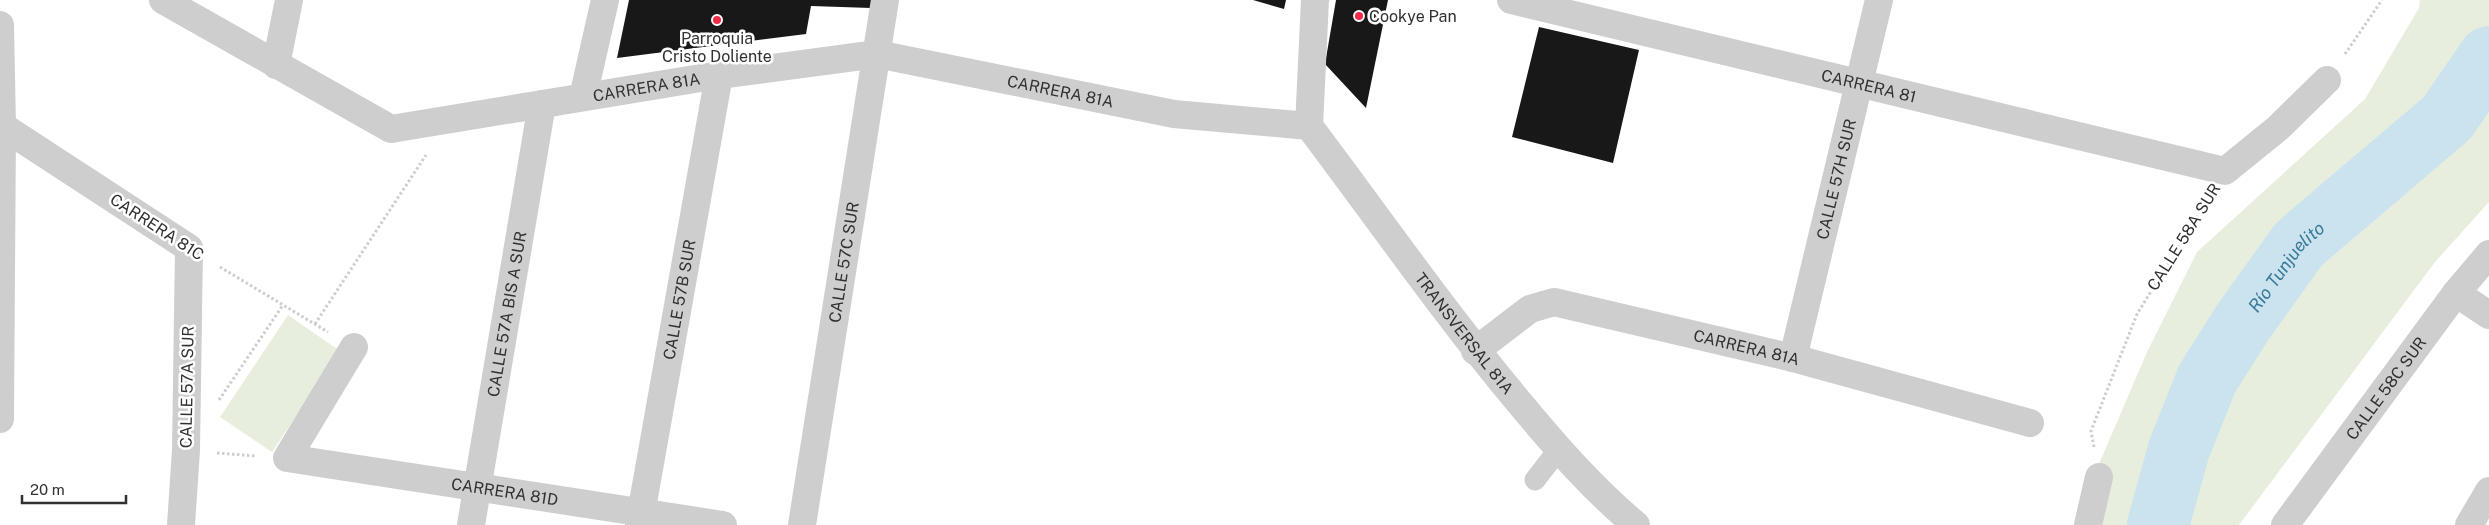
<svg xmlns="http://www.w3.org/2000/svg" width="2489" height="525" viewBox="0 0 2489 525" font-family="'Public Sans',sans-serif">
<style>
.green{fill:#e8eede}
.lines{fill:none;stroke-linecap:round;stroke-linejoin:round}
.river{stroke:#cae3ef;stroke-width:62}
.building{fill:#181818}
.path{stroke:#cecece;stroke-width:3;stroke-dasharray:2.5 2.5;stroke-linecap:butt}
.lane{stroke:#cecece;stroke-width:21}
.street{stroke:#cecece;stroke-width:28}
.poi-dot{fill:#f02b47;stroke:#fff;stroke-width:2}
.labels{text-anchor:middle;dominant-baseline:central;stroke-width:5;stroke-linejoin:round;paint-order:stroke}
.poi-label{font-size:16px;fill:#313131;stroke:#fff;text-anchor:start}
.street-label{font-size:16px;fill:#313131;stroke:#fff}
.water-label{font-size:18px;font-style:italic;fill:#397a99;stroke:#fff}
</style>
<rect width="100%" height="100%" fill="#fff"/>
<path class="green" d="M2420,0H2489V202L2435,262L2239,525H2078L2093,478L2147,352L2197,252L2365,99L2419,8Z
M288,315L340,351L272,452L220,417Z"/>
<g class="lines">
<path class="river" id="s1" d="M2158,525L2179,449L2207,379L2243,322L2299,244L2447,118L2489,57"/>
</g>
<path class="building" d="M629,0H872L871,8L811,6L806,34L617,58Z
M1253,0H1286L1284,9Z
M1336,0H1388L1366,108L1325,64Z
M1539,27L1639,50L1613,163L1512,137Z"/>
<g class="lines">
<path class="path" d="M2345,54L2382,0
M220,267L328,332
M315,324L426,155
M219,400L283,305
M2094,447L2091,431L2137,314L2208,199
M217,453L256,456"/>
<path class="lane" d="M1535,480L1559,449"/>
<g class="street">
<path id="s2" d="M163,0L391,129L719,75L877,54L1174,114L1309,126"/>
<path id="s3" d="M1511,0L2225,171L2278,128L2327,80"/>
<path d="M0,25L2,126L0,419"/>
<path d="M276,65L289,0"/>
<path d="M583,97L605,0"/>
<path d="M2,126L189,248L186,450L181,525"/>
<path id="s4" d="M1309,126C1380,220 1447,317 1523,407C1558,449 1594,490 1636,525"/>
<path d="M1309,126L1315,0"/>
<path d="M2456,293L2489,315"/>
<path id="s5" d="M354,347L287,458L723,525"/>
<path id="s6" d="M1475,351L1530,309L1554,302L1793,358L2030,423"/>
<path id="s7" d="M1793,358L1879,0"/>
<path id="s8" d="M471,525L542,104"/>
<path id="s9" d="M639,525L719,75"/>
<path id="s10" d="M802,525L885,0"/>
<path d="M2088,525L2099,477"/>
<path id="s11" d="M2285,525L2456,293L2489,254"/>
<path d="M2469,525L2489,491"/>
</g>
</g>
<g class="poi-dot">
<circle cx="1359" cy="16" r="5"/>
<circle cx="717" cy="20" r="5"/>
</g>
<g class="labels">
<g class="poi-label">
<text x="1369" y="16">Cookye Pan</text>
<text x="717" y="38" text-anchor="middle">Parroquia<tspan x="717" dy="18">Cristo Doliente</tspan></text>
</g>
<g class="street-label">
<text stroke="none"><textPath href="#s3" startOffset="368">CARRERA 81</textPath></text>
<text stroke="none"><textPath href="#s2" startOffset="521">CARRERA 81A</textPath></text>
<text stroke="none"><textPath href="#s2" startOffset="941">CARRERA 81A</textPath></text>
<text stroke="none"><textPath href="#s7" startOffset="184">CALLE 57H SUR</textPath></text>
<text transform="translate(157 227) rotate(33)">CARRERA 81C</text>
<text transform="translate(2184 237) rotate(-58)">CALLE 58A SUR</text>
<text stroke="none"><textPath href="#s10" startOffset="266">CALLE 57C SUR</textPath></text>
<text stroke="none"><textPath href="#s9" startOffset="229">CALLE 57B SUR</textPath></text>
<text stroke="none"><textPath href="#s8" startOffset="214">CALLE 57A BIS A SUR</textPath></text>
<text stroke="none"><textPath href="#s4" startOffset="259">TRANSVERSAL 81A</textPath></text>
<text stroke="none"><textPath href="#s6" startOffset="292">CARRERA 81A</textPath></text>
<text transform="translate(187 387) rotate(-89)">CALLE 57A SUR</text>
<text stroke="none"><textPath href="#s11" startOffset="170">CALLE 58C SUR</textPath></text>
<text stroke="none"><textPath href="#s5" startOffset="350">CARRERA 81D</textPath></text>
</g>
<g class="water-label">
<text stroke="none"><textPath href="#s1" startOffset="292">Río Tunjuelito</textPath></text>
</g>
</g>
<path d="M22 495v8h104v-8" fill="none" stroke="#313131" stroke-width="2.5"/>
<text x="30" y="495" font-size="15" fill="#313131" stroke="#ffffff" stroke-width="4" paint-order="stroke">20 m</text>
</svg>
